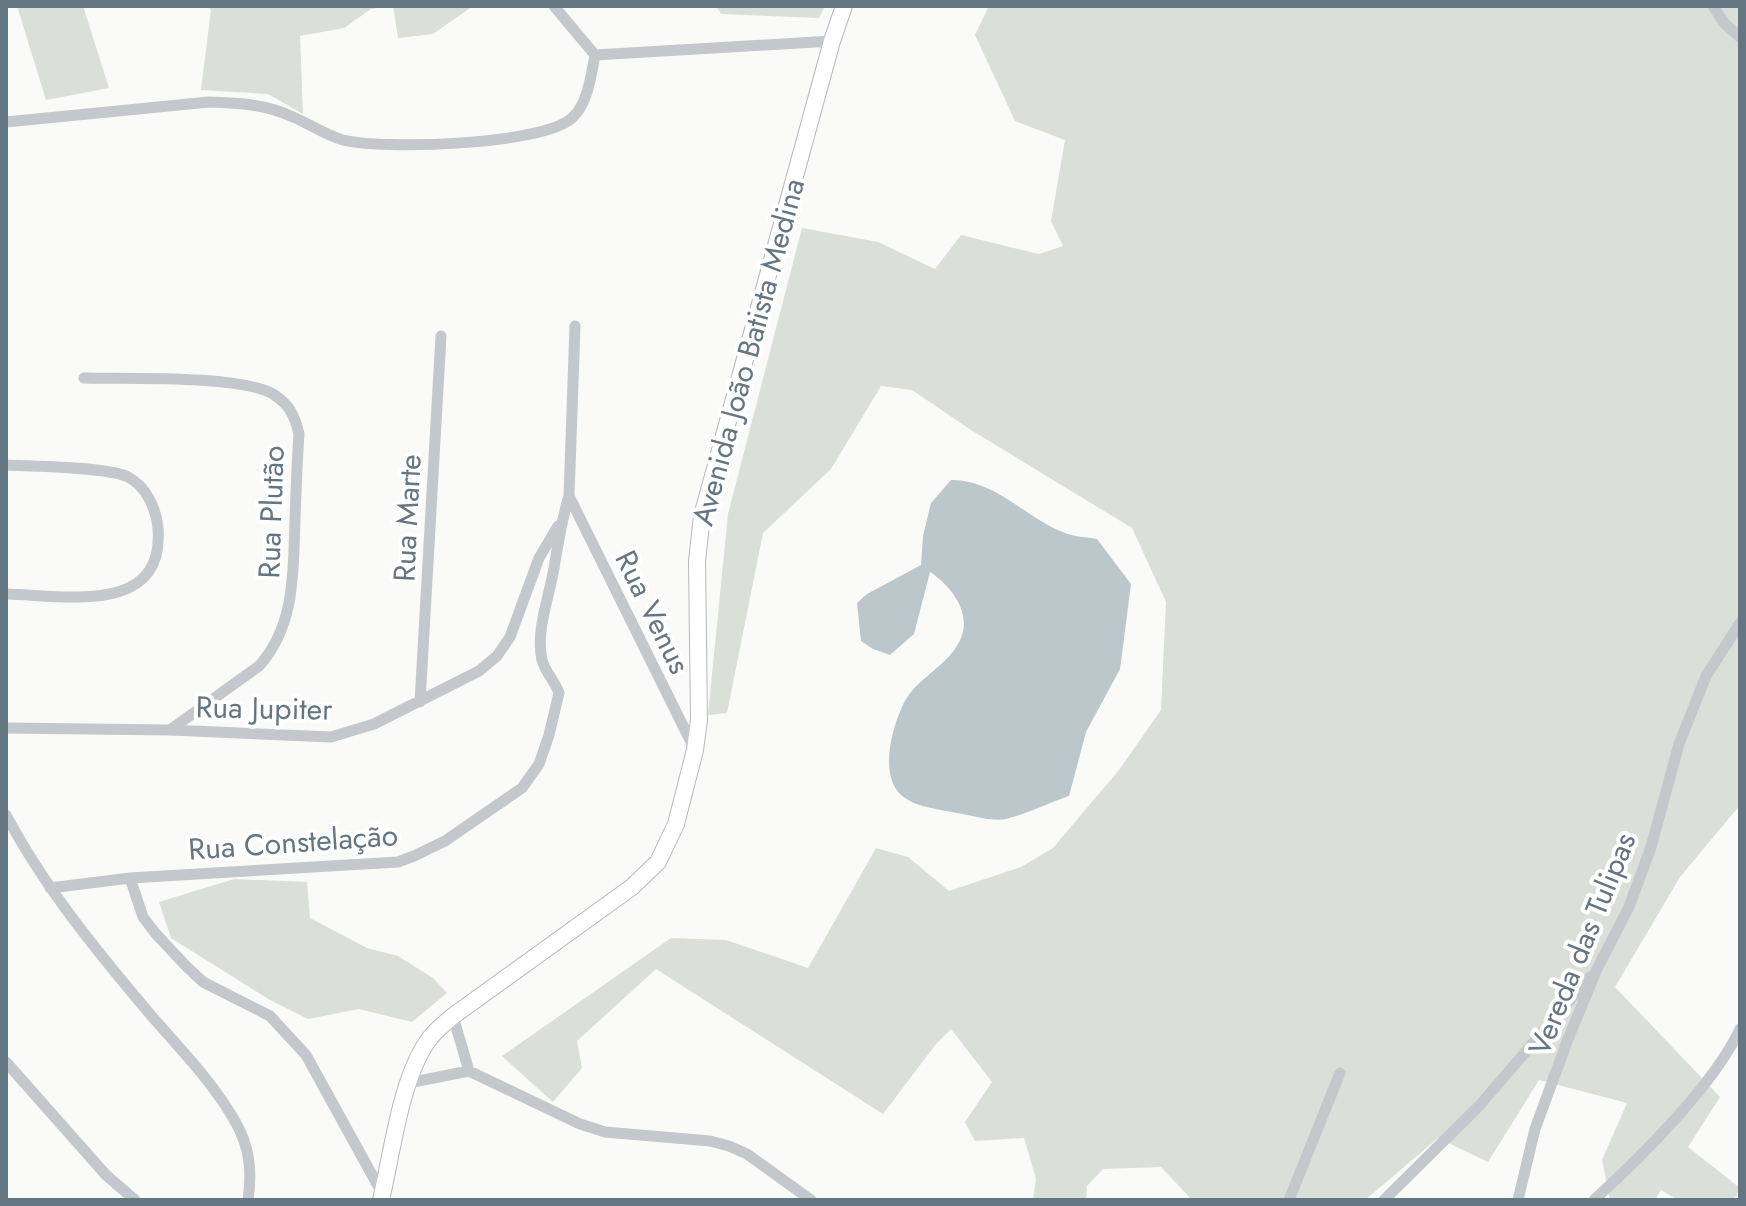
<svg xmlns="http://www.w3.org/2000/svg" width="1746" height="1206" viewBox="0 0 1746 1206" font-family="Jost,sans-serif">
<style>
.green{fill:#dadfd7}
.water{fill:#bbc7cb}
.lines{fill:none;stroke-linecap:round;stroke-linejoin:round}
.secondary-casing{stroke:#b3babf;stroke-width:18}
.street{stroke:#c3c8cc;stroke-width:11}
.secondary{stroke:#fff;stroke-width:16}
.labels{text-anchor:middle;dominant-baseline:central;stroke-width:8;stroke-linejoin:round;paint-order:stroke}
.street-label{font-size:30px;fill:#657683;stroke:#fff}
</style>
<rect width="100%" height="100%" fill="#fafaf8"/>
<path class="green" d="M17,6H83L109,88L46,100Z
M208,6H391L371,9L344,28L300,36L303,114L268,94L201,90L211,10Z
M393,6H473L433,34L398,38Z
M716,6H825L819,18L721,14Z
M989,6H1740V805L1680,877L1615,987L1720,1097L1688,1147L1740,1188L1734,1200H1678L1661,1190L1655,1200H1610L1602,1160L1627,1103L1539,1080L1488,1162L1438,1138L1365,1200H1192L1161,1167L1103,1169L1087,1186L1086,1200H1033L1036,1179L1024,1138L975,1141L965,1122L992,1082L951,1029L936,1044L883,1114L656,969L577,1041L582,1068L553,1102L502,1056L671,938L726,940L808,968L876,848L908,857L949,891L1021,867L1053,848L1119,770L1161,710L1166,602L1132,528L971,430L912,390L881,386L831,469L763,533L727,713L708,715L728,514L802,228L878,242L935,269L961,235L1039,254L1063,246L1051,221L1065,140L1015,121L975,35Z
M234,879L307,882L310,918L367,948L398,956L433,978L447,993L412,1022L359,1009L308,1019L270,1000L171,938L159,902Z"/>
<path class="water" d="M951,480C997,480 1025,518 1065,533C1075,537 1087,537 1097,539L1131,584L1120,669L1086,732L1069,796C1048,803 1027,814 1006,819C992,822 971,815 957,813C942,810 917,807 905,798C878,780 891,731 902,707C914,678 949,667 961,638C972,612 950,585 930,572L914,634L890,655L873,649L861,641L857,603L867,594L921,565L923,536L931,503Z"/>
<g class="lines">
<g class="secondary-casing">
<path id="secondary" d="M381,1200C392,1154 401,1075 430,1038C436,1030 445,1023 453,1016L632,887L658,862L676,824L695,750L699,720L697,561L702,516L832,41L844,6"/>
</g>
<path class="street" d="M1713,6L1725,24L1740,37
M595,55L832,41
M6,122L209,102C238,103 266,104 293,117C310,124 325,135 343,140C382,150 543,145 572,118C588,104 591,75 595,55L554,6
M84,378C127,379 239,375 273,394C289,404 295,416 299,434C297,462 296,491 295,520C293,570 296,625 259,666L170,730
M6,465C31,466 109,467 128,477C146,486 156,508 158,528C165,617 63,595 6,594
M569,496L695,750
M420,702L441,336
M6,728L170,730L331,737L374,724L479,671L497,656L510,637L539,558L558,526
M6,815C45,888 96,950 149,1013C179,1048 214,1083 236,1123C250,1148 252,1172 248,1200
M130,878L143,917L156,934L187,967L203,982L270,1016L306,1055L382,1193
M50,888L130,878L398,862L414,856L445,841L522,788L539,764L549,735L559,693C555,681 545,672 542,660C535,629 551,593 555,562C559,539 562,518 569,496L575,326
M453,1016L469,1071
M6,1062L106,1175L135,1200
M408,1083L469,1071L580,1124L605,1132L710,1141L729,1146L747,1154L811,1200
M1289,1200L1340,1073
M1384,1200L1479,1106L1590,977
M1518,1200L1535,1129L1568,1039L1597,969L1629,907L1651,847L1679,744L1706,676L1740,623
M1594,1200C1640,1158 1714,1085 1740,1029"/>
<use href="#secondary" class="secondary"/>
</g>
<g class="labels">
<g class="street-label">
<text transform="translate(748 352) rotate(-75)">Avenida João Batista Medina</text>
<text transform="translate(271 512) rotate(-88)">Rua Plutão</text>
<text transform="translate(407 518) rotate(-87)">Rua Marte</text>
<text transform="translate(653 612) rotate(64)">Rua Venus</text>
<text transform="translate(264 708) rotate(1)">Rua Jupiter</text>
<text transform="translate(293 842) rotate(-4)">Rua Constelação</text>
<text transform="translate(1582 944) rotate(-68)">Vereda das Tulipas</text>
</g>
</g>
<rect width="1746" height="1206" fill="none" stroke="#657683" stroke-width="16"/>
</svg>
